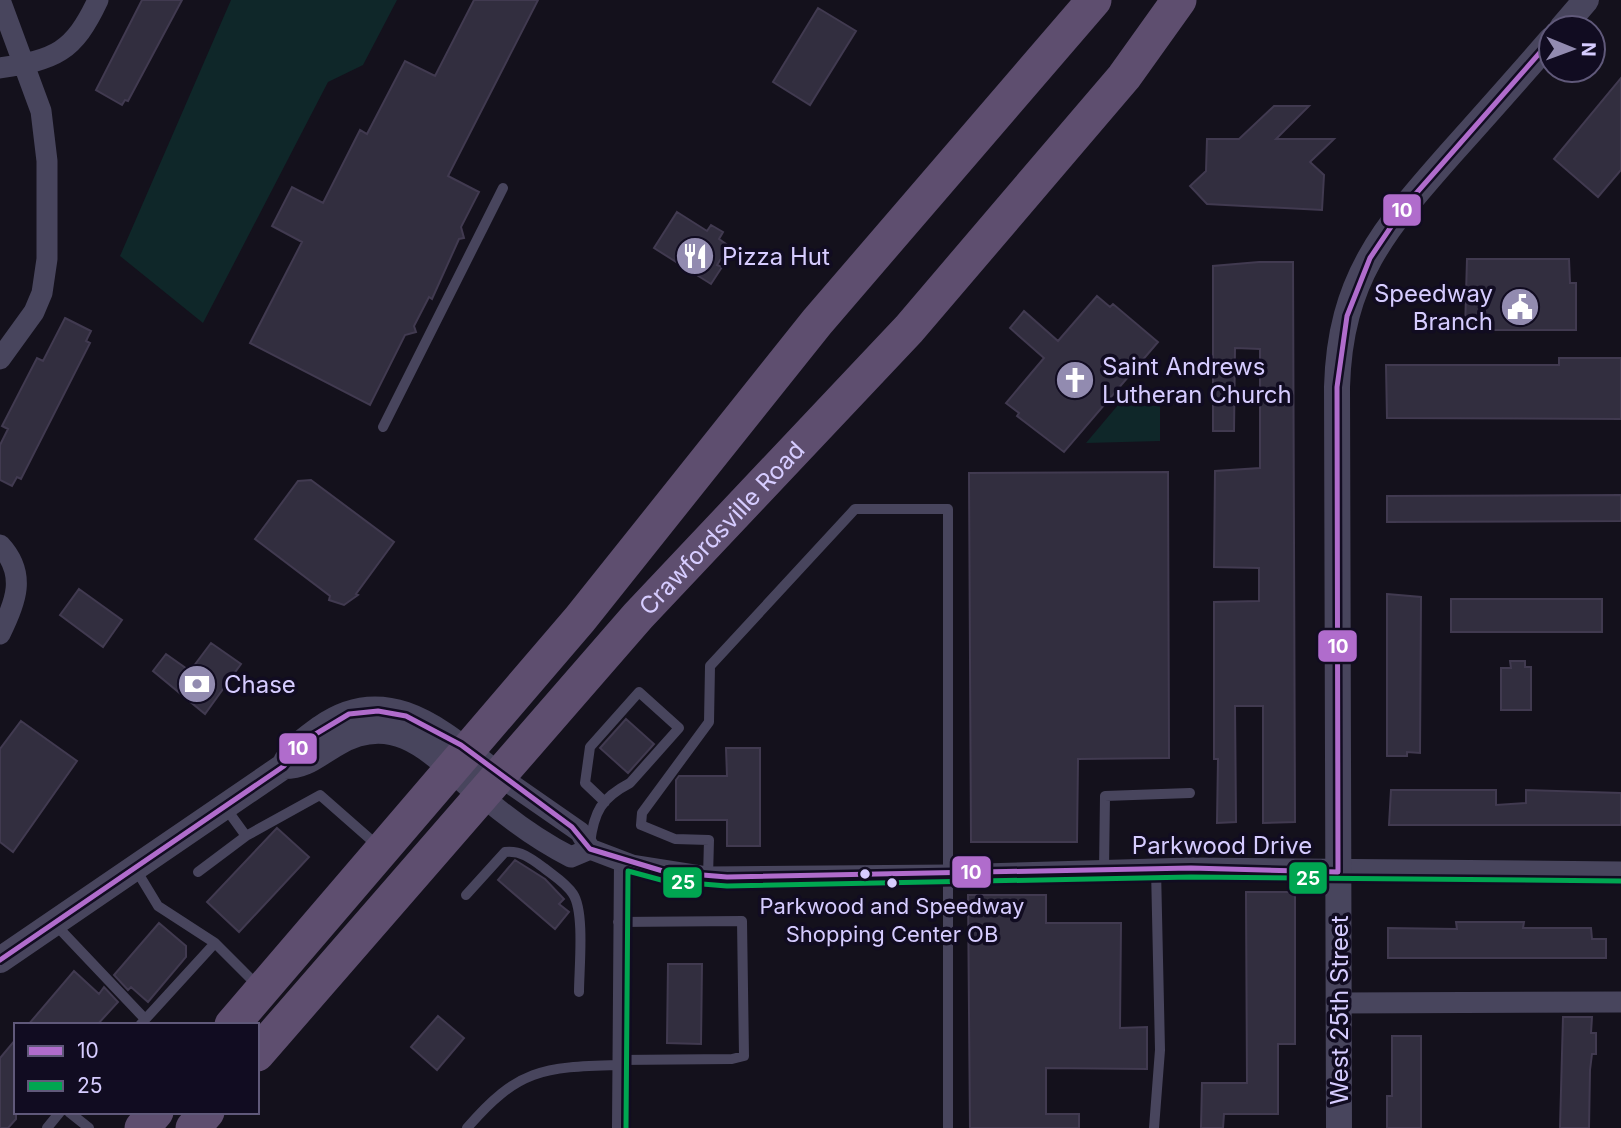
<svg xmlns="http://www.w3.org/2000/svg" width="1621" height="1128" viewBox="0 0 1621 1128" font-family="Inter,sans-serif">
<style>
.green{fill:#0f2729}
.building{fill:#322e3f;stroke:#413a50;stroke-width:2}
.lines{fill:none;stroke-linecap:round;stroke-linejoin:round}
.service{stroke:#48455d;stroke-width:10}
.minor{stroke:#48455d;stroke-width:21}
.tertiary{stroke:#48455d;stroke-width:26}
.primary{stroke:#5e4e6f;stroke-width:35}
.bus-1-casing{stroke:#110c21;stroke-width:10}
.bus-2-casing{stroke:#110c21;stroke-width:10}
.bus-1{stroke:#b06ccc;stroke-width:5}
.bus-2{stroke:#00a651;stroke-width:5}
.bus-dot{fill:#d6ccff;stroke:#110c21;stroke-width:2.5}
.labels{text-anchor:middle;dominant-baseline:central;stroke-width:7;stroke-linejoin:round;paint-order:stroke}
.bus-label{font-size:22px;fill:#d6ccff;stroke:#110c21}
.poi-label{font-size:24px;fill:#d6ccff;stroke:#110c21;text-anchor:start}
.street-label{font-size:24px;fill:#d6ccff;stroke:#110c21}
.line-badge{stroke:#110c21;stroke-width:2.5}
.badge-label{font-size:19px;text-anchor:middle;font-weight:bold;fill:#fff}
</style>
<rect width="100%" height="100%" fill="#14111c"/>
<path class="green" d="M231,0H397L363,65L328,82L203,323L120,256Z
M1118,405L1160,406V441L1086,443Z"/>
<path class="building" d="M142,0H182L128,101L125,100L122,105L96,90Z
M474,0H538L448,176L479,192L461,227L464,238L459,239L432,299L429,297L414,326L416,332L405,335L370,405L250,343L302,242L272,226L292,187L323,203L360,130L367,134L405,61L435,76Z
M818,8L856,31L810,105L773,82Z
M1621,78V170L1598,197L1554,159Z
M1274,106H1309L1276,139H1334L1310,162L1324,175L1322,210L1207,204L1190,186L1206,171L1207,139H1239Z
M677,212L707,231L711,225L723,232L719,239L729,246L717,265L722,267L711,284L654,248Z
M1467,259H1569L1570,283H1576V330H1465Z
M1259,262H1293L1295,822L1263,823V706H1235L1236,822L1217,823L1218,759H1214V602L1259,601V568L1214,567L1215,471L1260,468V349L1235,348L1234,431H1213V266Z
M1097,296L1110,307L1113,304L1158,342L1064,452L1017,416L1019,413L1006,403L1044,358L1010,328L1024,311L1058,341Z
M65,318L91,331L86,341L90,343L21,479L17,477L12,486L0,480V445L8,429L2,426L37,358L43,361Z
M1559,358H1621V419L1387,418L1386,365H1559Z
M1168,472L1169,758L1078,759L1077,842H971L969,473Z
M311,480L394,542L356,594L358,595L344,605L329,600L330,596L255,539L298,481Z
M1621,495V521L1387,522V496Z
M79,589L122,620L103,647L60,615Z
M1387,594L1421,597L1420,753L1407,752V756H1387Z
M1451,599H1602V632H1451Z
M211,643L241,664L205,714L153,671L166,654L190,671Z
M1510,661H1525V667H1531V710H1501V668H1511Z
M626,719L654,744L628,773L600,748Z
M21,721L77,761L13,852L0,842V749Z
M726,748H760V846H727V820H676V780L679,776H727Z
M1391,790H1496V805L1526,803V790L1621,793V825H1389Z
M277,828L309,857L239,932L207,902Z
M515,860L545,879L564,899L559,904L569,912L555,929L498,880Z
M1246,892H1295V1044H1278V1114H1224L1223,1128H1201L1202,1083H1247Z
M968,895H1046V923H1121L1120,1028L1147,1027V1069L1046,1068V1114H1079V1128H970Z
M1456,922H1524L1523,928H1591L1592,939H1606V958H1388V928L1457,929Z
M159,923L186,946V957L148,1002L131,987L128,990L114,975Z
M668,964H702L701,1044L667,1043Z
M74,971L99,994L104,987L118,1002L97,1025H28Z
M438,1016L464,1038L437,1070L411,1047Z
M1563,1017H1592L1591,1033H1596V1054H1592L1590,1070L1589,1128H1560Z
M1392,1036H1421V1128H1387V1096H1392Z
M16,1039V1119L8,1128H0V1058Z"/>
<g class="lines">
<path class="service" d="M383,427L503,188
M225,807L246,836
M590,843C594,812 601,798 630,783L679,728L639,692L590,747L585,783L605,802
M135,868L158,906L215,943
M1104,870L1105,796L1190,793
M198,872L246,836L320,795L378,846
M708,877L709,840L675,839L641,825L642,813L709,722L710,666L855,509H948V1128
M466,895L505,852C521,850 532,859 544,868C554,876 566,883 573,894C585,912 579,969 579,992
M54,923L145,1019
M140,1025L215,943L259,987
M618,1060L732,1059L744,1056L742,921L618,922
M69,1112L89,1128
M47,1128L60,1112
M467,1128C518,1069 542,1067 618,1065
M617,1128L619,860
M1154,1128L1160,1050L1156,869"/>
<path class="minor" d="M0,68C56,59 73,53 98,0
M0,359L34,312L42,293L47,259V161L41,111L0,0
M0,545C27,574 16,602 0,634
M498,775L580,832L590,849L632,865L708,877L948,875L1191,868L1621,872
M481,795C509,819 537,840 571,857L590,849
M1339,1003L1621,1002"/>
<path class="tertiary" d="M1562,28L1586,0
M284,766C307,766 317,754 337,743C398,707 437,757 481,795
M0,960L284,766C292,748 305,740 321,728C389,680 444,735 498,775
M1339,1128L1337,387C1340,279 1384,229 1451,153C1485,115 1518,78 1551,40"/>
<g class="primary">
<path d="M232,1025L580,619L817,322L1094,0"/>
<path id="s1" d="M257,1054L638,616L909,329L1124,77L1179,0"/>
<path d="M142,1128L156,1112"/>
<path d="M193,1128L207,1112"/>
</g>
<g class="bus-1-casing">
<path id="bus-1" d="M1338,872L1337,387L1347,316L1370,258L1405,206L1551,40
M0,960L284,766L304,741L349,714L378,711L406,716L461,745L572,827L590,849L666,872L727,877L1191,868L1338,872"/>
</g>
<g class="bus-2-casing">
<path id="bus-2" d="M626,1128L628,871L665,881L727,886L1191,877L1621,881"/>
</g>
<use href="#bus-1" class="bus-1"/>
<use href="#bus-2" class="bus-2"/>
</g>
<defs>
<g id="restaurant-disc" transform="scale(2.0125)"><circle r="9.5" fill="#928bb0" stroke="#110c21"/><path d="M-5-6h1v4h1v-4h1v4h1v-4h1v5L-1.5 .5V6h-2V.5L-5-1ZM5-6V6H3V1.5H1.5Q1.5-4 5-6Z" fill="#fff"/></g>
<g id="civic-disc" transform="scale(2.0125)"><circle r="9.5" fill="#928bb0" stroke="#110c21"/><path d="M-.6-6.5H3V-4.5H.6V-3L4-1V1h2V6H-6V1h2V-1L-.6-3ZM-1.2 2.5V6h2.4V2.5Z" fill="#fff"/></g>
<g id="church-disc" transform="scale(2.0125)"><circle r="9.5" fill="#928bb0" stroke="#110c21"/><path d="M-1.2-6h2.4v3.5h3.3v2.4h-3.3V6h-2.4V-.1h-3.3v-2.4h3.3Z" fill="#fff"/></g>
<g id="bank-disc" transform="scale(2.0125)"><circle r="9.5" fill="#928bb0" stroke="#110c21"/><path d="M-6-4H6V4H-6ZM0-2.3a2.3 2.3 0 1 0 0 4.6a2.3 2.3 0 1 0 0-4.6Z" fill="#fff"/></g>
</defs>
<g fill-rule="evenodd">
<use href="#restaurant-disc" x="695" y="256"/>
<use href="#civic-disc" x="1520" y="307"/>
<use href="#church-disc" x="1075" y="380"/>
<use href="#bank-disc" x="197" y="684"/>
</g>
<g class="bus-dot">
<circle cx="865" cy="874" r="6"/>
<circle cx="892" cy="883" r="6"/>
</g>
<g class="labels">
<g class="bus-label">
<text x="892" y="906">Parkwood and Speedway<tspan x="892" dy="28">Shopping Center OB</tspan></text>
</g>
<g class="poi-label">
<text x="722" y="256">Pizza Hut</text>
<text x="1493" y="293" text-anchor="end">Speedway<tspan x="1493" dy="28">Branch</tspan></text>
<text x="1102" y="366">Saint Andrews<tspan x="1102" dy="28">Lutheran Church</tspan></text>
<text x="224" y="684">Chase</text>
</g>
<g class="street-label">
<text stroke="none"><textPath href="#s1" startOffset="702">Crawfordsville Road</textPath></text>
<text x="1222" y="845">Parkwood Drive</text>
<text transform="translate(1339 1010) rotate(-90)">West 25th Street</text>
</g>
</g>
<g class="line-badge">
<rect x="1382" y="193" width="40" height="34" rx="7" fill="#b06ccc"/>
<rect x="1317" y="629" width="41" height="34" rx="7" fill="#b06ccc"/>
<rect x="278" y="732" width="40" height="33" rx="7" fill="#b06ccc"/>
<rect x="951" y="855" width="41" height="34" rx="7" fill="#b06ccc"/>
<rect x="1288" y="861" width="40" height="34" rx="7" fill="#00a651"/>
<rect x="662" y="866" width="41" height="33" rx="7" fill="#00a651"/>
</g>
<g class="badge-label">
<text x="1402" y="217">10</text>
<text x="1338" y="653">10</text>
<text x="298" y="755">10</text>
<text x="971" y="879">10</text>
<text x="1308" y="885">25</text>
<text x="683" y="889">25</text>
</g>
<rect x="14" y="1023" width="245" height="91" fill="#110c21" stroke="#60597a" stroke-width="2"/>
<rect x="28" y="1046" width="35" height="10" fill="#b06ccc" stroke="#60597a" stroke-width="2"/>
<text x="77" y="1058" font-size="21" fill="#d6ccff">10</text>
<rect x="28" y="1081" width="35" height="10" fill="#00a651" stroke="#60597a" stroke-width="2"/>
<text x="77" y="1093" font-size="21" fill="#d6ccff">25</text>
<g transform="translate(1572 49) rotate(91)"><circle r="33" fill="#110c21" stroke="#60597a" stroke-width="2"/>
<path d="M0-5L12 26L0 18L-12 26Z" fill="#928bb0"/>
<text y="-10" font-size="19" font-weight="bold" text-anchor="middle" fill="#d6ccff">N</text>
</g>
</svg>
